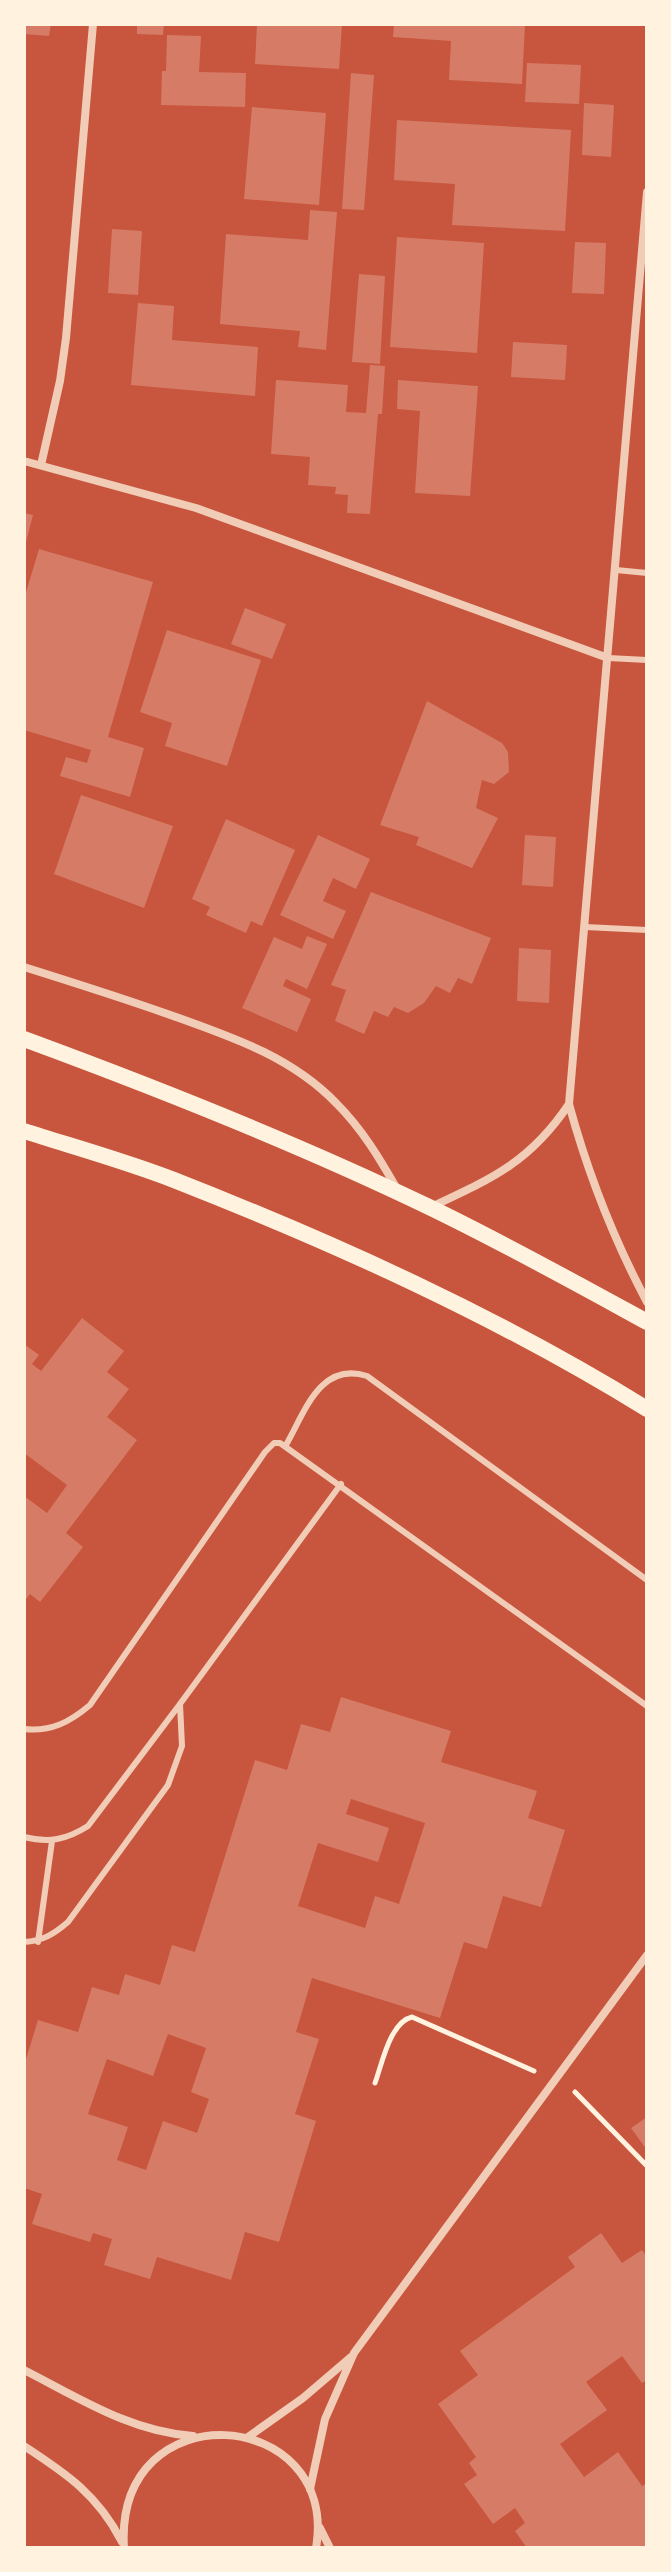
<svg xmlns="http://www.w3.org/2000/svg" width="671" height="2572" viewBox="0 0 671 2572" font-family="'Nunito Sans',sans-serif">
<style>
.building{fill:#d67c66;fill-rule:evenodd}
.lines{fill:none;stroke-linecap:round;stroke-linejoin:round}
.path{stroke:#fff3e0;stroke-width:5}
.service{stroke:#f1ccb7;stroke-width:6}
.minor{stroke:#f1ccb7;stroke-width:8}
.secondary{stroke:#fff3e0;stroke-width:16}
</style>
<rect width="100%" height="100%" fill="#c8553d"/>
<path class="building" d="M24,24H51L49,36L24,34Z
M137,24H164L163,35L137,34Z
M257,24H342L339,69L255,64Z
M394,24H525L522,84L449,80L451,41L393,37Z
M167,35L201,36L199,72L246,73L245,107L161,105L162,71H166Z
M527,63L581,65L579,104L525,102Z
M351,73L374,75L364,210L342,209Z
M584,103L614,105L611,157L582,155Z
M252,107L326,113L319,205L244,199Z
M397,120L571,130L565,231L452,225L455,184L394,180Z
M310,210L337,212L326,350L298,347L300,331L220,324L226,234L308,240Z
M112,229L142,231L138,295L108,293Z
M397,237L484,243L477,353L390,347Z
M575,242L606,243L604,294L572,293Z
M359,274L385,276L380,364L352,362Z
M138,303L174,306L172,340L258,347L255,396L131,385Z
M513,342L567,345L565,380L511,377Z
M370,365L385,366L382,414H378L370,514L347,513L348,495L335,494L336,487L308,485L310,457L271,454L276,380L348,385L346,412L366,413Z
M398,380L478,386L470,496L415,493L420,411L397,409Z
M24,513L33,515L25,546H24Z
M39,549L153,582L108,737L144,748L130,797L60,776L66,757L87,763L91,750L24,730V599Z
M245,608L286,624L272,659L231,644Z
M167,630L261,660L227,766L165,746L172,723L140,712Z
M427,701L502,743L508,752L509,772L494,784L482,780L476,808L498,818L472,868L416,845L419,837L380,825Z
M81,795L173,826L144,908L54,874Z
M226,819L295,850L262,926L251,921L246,933L206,915L210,907L192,899Z
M318,835L370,859L356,889L333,878L323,901L346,911L333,939L280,915Z
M525,835L556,837L553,887L522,885Z
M371,892L491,938L472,984L458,978L450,993L436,986L424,1003L408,1013L394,1007L388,1017L374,1011L364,1034L335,1021L346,990L331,985Z
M307,936L327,944L307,989L286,979L283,986L311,999L297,1032L242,1008L274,937L302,949Z
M519,948L551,950L549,1003L517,1001Z
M82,1318L124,1351L107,1372L129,1389L107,1417L137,1440L66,1533L83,1547L40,1602L30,1594L24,1602V1496L47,1513L67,1485L24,1453V1344L39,1355L32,1364L41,1371Z
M341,1697L451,1731L441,1762L537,1791L528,1818L565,1830L541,1907L503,1896L487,1949L464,1942L440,2018L312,1978L296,2032L319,2039L295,2114L316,2121L279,2242L245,2232L231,2280L157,2257L150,2279L104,2265L112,2239L93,2233L90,2242L32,2224L42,2194L24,2188V2066L38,2020L78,2032L92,1987L119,1995L125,1974L160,1985L172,1945L195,1952L255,1760L287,1770L301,1724L330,1732ZM351,1799L425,1823L399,1904L375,1896L365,1928L298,1906L318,1843L378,1862L389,1828L346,1814ZM168,2034L206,2048L191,2092L209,2099L197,2133L163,2121L146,2170L117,2160L128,2127L88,2114L107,2059L153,2076Z
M647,2117V2150L631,2128Z
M601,2233L622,2263L642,2250L647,2257V2380L642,2383L622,2356L586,2382L607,2410L560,2444L584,2477L618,2452L642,2486L647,2483V2548H527L515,2531L525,2523L515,2508L493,2524L464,2484L477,2475L469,2463L476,2457L438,2404L478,2375L460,2351L575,2267L568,2257Z"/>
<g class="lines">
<path class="path" d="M375,2083C382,2064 390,2022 412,2017L534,2071
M575,2092L647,2166"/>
<path class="service" d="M616,570L647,573
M608,658L647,660
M585,927L647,930
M286,1445C305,1412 320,1361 367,1376L647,1580
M24,1729C51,1732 70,1722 90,1705L265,1452L274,1443H280L647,1706
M24,1837C49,1843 66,1840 88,1826L180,1704L341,1484
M24,1942C43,1941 54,1934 68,1922L168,1785L182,1746L180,1704
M38,1942L52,1841"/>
<path class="minor" d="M647,192L569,1104C588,1174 613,1238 647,1302
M24,461L196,508L608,658
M41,465L60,381L66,338L93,24
M24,967C75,983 126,999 176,1017C235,1038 293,1058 337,1104C362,1129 380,1159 397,1189
M431,1207C493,1178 530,1162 569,1104
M24,2370C79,2398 131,2432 193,2436
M248,2437L303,2398L351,2357
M24,2446C67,2474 98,2495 122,2542
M310,2489L325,2419L354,2353L647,1955
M320,2528L330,2548
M124,2548C114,2389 340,2406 316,2548"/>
<path class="secondary" d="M24,1039C160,1089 296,1143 427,1206C502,1242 574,1282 647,1322
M24,1131C74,1147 125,1161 174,1180C337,1244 498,1317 647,1409"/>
</g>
<rect width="671" height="2572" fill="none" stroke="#fff3e0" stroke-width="52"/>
</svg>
